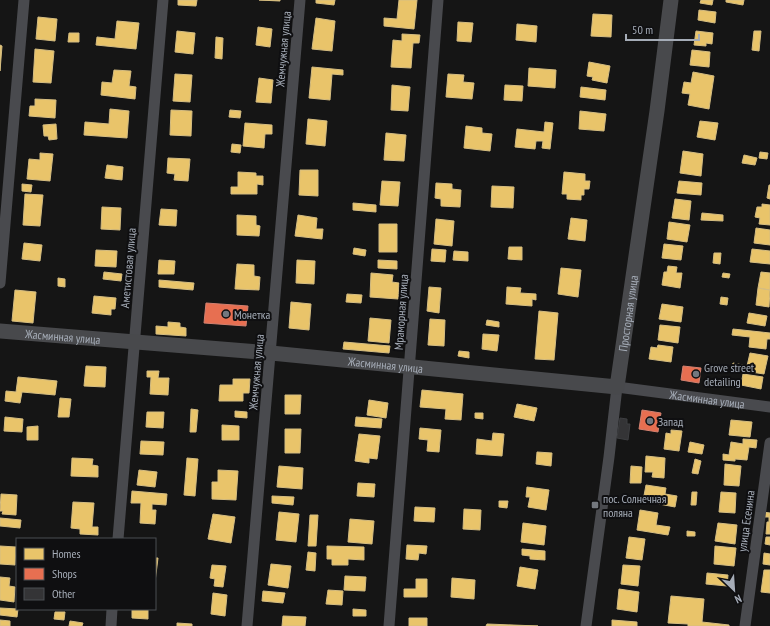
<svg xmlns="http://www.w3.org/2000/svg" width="770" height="626" viewBox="0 0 770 626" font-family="'PT Sans Narrow',sans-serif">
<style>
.homes{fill:#e9c46a;stroke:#d5bd81}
.shops{fill:#e76f51;stroke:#d38170}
.building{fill:#343436;stroke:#3d3e41}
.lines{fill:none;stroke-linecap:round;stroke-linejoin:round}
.street{stroke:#494a4e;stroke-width:11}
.secondary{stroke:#48494c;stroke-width:15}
.poi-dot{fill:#73777e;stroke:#0f0f11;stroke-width:1.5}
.labels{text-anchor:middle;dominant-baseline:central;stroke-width:4;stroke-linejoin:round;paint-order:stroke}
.street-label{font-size:12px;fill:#a5acb7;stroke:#0f0f11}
.poi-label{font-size:12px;fill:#a5acb7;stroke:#0f0f11;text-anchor:start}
</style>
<rect width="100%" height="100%" fill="#151515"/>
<path class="homes" d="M178,0H197L196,6L178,5Z
M259,0H280V1Z
M316,0H335L334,5L316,3Z
M399,0H417L414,29L384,26V18L397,19Z
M701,0H713L712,5L700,3Z
M726,0H744L743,5L726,2Z
M699,10L716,12L715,23L698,20Z
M593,14L612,15L611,37L591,36Z
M38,17L57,19L55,41L36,39Z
M316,18L335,21L332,51L312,49Z
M117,21L139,23L136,49L96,45L97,37L115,39Z
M458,22L473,23L471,42L457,41Z
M517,24L537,26L536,42L516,40Z
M258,27L272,29L270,47L256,45Z
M177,31L195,33L193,54L175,52Z
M696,31L713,33L712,44L706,43V46L694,45Z
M754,31H761L759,51L752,50Z
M69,33H79V42H68Z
M402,34L420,35L419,43H413L411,68L391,67L393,40L402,41Z
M216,37L223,38L222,59L215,58Z
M0,45L2,46L0,71Z
M35,49L54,51L51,83L33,82Z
M692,50L710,52L709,67L690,65Z
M589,62L610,66L607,83L592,80L593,77L587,76Z
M312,67L343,70V75L332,74L330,100L309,98Z
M529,68L556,70L555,88L528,86Z
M114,70L131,71L129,86L136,87L135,99L101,95L102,82L112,83Z
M693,72L714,76L709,109L688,105L690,94L682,93L684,82L691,83Z
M175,74L192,75L190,102L173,101Z
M448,74L464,75L463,82L474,83L472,99L446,97Z
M259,78L273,80L271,103L256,102Z
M392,85L410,87L408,111L391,110Z
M505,85L523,86L522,101L504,100Z
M581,87L606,90L605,100L580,97Z
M35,99L56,100L55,118L29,116L30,106H35Z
M110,109L129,111L127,138L84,135L85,122L109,124Z
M171,110L192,111L191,136L170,135Z
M230,110L241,111L240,118L229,117Z
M580,111L606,114L604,131L579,129Z
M308,119L327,121L325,146L306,144Z
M700,121L718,123L715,140L697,137Z
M545,122L553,123L550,149L542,148L543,141H536L535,149L515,147L517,129L544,132Z
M245,123L272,125V134H265L264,148L243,146Z
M56,124L57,139L49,140L48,136H44L43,125Z
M466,126L482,128V133L492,134L490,151L464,148Z
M386,133L406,135L404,161L384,160Z
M232,144L241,145L240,153L231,152Z
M683,151L703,154L701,176L680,173Z
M760,152L768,153L767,159L759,158Z
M40,153L53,154L50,181L27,179L29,159L40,160Z
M744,155L757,158L755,165L742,163Z
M168,158L190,159L188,181L174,180L175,174L167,173Z
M107,165L123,167L122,180L105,178Z
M300,170H318V196L299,195Z
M238,172L256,173V176H263V185L257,184V194H231V187H238Z
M564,172L585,174V181H590L589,189H584V195H581V200L567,199V194H562Z
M382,181L400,182L398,206L380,205Z
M679,181L702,183L701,195L677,193Z
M436,183L452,184V189L461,190L460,207L441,206V199L435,198Z
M22,184L32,185L31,192L22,191Z
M769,185H770V199L767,198Z
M492,186L514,187L513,208L491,207Z
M25,194L43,195L40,226L23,225Z
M675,199L691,201L689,220L672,218Z
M353,203L376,205V212L353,210Z
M762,204L770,205V225L759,224L760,218L755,217L757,207H762Z
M102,207L121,208L120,230L101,229Z
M161,209L177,210L176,226L159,225Z
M702,213L723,215V221L701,220Z
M237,215L256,216V225L260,226L259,236L237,235Z
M298,215L317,218L316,229H323L322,239L295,236Z
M571,218L587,220L585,241L568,239Z
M436,219L454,221L452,246L434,244Z
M669,222L690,225L687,242L667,239Z
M379,224H397V252H379Z
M756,228L770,230V245L754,243Z
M24,243L42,245L40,261L22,259Z
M664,244L683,246L681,260L662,258Z
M509,247H522V260L508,259Z
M354,248L366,250L365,256L353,254Z
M432,249L446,250L445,262L431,261Z
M752,249L770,251V264L750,262Z
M96,250L117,251L116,267L95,266Z
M454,251L468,252V261L453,260Z
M714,253H721L720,264L713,263Z
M159,260L175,261L174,274H158Z
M297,260L315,261L314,284L296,283Z
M378,260L397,261V269L378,268Z
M237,264L254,265V276L260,277L259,290L235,289Z
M668,266L677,267L676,273H682L680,288L662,285L664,272H667Z
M561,268L581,270L578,297L558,294Z
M104,272L122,274L121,281L103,279Z
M761,272L770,273V290L758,288Z
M371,273L393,275L392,282L399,283L398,299L370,297Z
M723,273L730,274L729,278L722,277Z
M58,278L65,279V287L58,286Z
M159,280L194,283L193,290L159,287Z
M429,287L441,288L439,313L427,311Z
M507,287L521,288L520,293L536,294V300L532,299V306L506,304Z
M758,288L770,290L769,307L756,305Z
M15,290L36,292L33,323L12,321Z
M347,294L362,295L361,303L346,302Z
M94,296L116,298L115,309H111V315L92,313Z
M721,297L728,298L727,305L720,304Z
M291,302L311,304L309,330L289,328Z
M662,304L683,307L681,322L659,319Z
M539,311L558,313L554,360L535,359Z
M749,313L767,316L765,326L747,323Z
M370,318L391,320L389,343L368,341Z
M430,319L445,320L444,346L428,345Z
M487,320L499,322V327L486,325Z
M168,322L180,323V327L186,328V336L156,334V326L168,327Z
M660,325L680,327L678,343L658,340Z
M733,329L770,333V339H767L766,349L749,347L750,337L732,335Z
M483,334L499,335L497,351L482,349Z
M344,342L390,346L389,353L343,349Z
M658,345L673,347L671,362L649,359L651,347L657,348Z
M459,351L469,352V358L458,356Z
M750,353L768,356L764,374L732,369L733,363L747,366Z
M86,366L106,367L105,387L84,386Z
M147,371H159L158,378H169L168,395L150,394L151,377H147Z
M743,374L763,377L761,389L741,385Z
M18,377L57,381L55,395L22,392L20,403L5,401L6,391L16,392Z
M233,379H250L249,393H243V401H219L220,385H233Z
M422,390L463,394L461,420L445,419L446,409L420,407Z
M285,395H301L300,414H285Z
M60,398L71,399L69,417H58Z
M369,400L388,403L386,418L367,415Z
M517,404L537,408L534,421L514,417Z
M191,409L198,410L196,432H190Z
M235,411L247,412V418L235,417Z
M147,412H164L163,428L146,427Z
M475,413H483V419L475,418Z
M5,417L23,419L22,432L4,431Z
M356,417L382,419L381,428L355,426Z
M731,420L752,422L750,437L729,435Z
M222,425L239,426V440H222Z
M38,426V440H27V427Z
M420,428L441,430L439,452L427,451L428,440L419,439Z
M285,429H301L300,453H285Z
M671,430L682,431L679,451L664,449L666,433L671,434Z
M493,433L504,434L502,456L476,454L477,439L492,441Z
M359,434L380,436L377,459L369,458V463L355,461Z
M743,439L757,440L756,448L749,447L747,460L735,459V461L723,460V454L729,455L731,442L743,444Z
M141,441L164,442L163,455L140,454Z
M690,442L704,445L702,454L688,452Z
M537,452L552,453L551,466L536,464Z
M646,456L665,458L664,478L652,477L653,472H645Z
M72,458L93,459L92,465L98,466V477L71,476Z
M187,458L198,459L195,496L184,495Z
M695,459L701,461L698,474L692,473Z
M725,464L741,466L739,486L724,485Z
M279,466L303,468L302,489L277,487Z
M631,466L642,467L641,483H630Z
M139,470L157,472L155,487L137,485Z
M218,470L238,471L236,500L212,499V482H218Z
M358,483L375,484L374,497L357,496Z
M646,485L666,488L665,494L677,496L675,507L643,501Z
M527,487L549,490L546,510L528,507L530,497H526Z
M132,491L167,494L166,505L152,504V510H156L155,524L140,523L141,503H131Z
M692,492H697L696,505H691Z
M721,492L736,493L735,513L719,512Z
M1,494L17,495L16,515L2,514L3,511H0Z
M272,496L294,497L293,505L272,503Z
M499,501H508L507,508L499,507Z
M73,502L94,503L92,527H98V535L80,534V529L71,528Z
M415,507L435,508L434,522L414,521Z
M464,509L481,510L480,530L463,529Z
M640,510L658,513L656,525L670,527L668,535L637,530Z
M279,512L299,514L296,542L276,540Z
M763,512L770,513V534H766L767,522H769V517H762Z
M213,514L235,517L231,543L208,539Z
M310,515H318L316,546H308Z
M0,518L21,520L20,528L0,526Z
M350,519L374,521L372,544L348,542Z
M523,523L546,526L544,545L521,542Z
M718,523L737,525L735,544L715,541Z
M687,531L695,532V536H687Z
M629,537L645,539L642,560L626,558Z
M766,537H770V545L765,544Z
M407,545L427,546L426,554L419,553L418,560L406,559Z
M0,546L16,547L15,565L0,564Z
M327,546L364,547V560L348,559V565H332V559H327Z
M715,546L736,548L734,566L714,564Z
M522,549L545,551V560L530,559V556L522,555Z
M308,552L316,553L315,571L306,570Z
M764,553L770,554V565L763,564Z
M155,558H158L155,582Z
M271,564L291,566L288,588L268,585Z
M212,565L226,566L223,587L214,586L215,579L210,578Z
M623,565L640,566L638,586L621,584Z
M520,567L538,570L535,589L517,586Z
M764,570H770V593L761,592Z
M707,573L728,575L727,586L706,584Z
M345,576L366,577L365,591L344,590Z
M0,577L10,578L9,586L15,587L14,602L0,600Z
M452,578L475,580L474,599L451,597Z
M416,579H427V597H404V589H416Z
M619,589L639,592L637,612L617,609Z
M328,590L343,591L342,605L326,604Z
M263,591L285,593L283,603L262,601Z
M213,593L227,595L225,616L211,614Z
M671,596L704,599L702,622L729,625V626H688V624L668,623Z
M0,608L18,609L17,617L0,615Z
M132,609H148V619L132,618Z
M353,609L366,610V616H353Z
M55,612H65L64,620L54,619Z
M283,616L306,617L305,626H282Z
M409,618H427V626H409Z
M0,620L10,621V626H0Z
M612,620L637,622V626H612Z
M70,621L83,623L82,626H69Z
M177,623L192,624V626H177Z
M487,624L538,626H486Z"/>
<path class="shops" d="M206,303L248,306L246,326L204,323Z
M683,366L701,368L699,383L681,380Z
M642,410L661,413L658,432L639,429Z"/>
<path class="building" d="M620,418L627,419V424H630L628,440L617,438Z"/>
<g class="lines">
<g class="street">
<path d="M0,283L24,0"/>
<path d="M118,539L163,0"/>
<path d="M111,626L112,609"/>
<path d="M247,626L300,0"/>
<path d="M389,626L438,0"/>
<path id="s1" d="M586,626L609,457L617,387L770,407"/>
<path d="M745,626L770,443"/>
</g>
<path class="secondary" id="s2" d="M0,331L271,353L617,387L657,111L671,0"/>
</g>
<g class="poi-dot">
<circle cx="226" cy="314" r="4"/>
<circle cx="696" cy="374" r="4"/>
<circle cx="650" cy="421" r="4"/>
<rect x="591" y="501" width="8" height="8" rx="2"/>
</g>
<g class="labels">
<g class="street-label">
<text transform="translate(283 49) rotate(-85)">Жемчужная улица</text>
<text transform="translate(128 268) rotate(-85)">Аметистовая улица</text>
<text transform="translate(401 312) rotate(-86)">Мраморная улица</text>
<text stroke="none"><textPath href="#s2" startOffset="694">Просторная улица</textPath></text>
<text stroke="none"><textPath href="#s2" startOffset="63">Жасминная улица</textPath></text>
<text stroke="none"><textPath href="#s2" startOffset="387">Жасминная улица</textPath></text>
<text transform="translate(256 372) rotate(-85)">Жемчужная улица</text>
<text stroke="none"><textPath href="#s1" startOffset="332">Жасминная улица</textPath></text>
<text transform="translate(746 521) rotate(-82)">улица Есенина</text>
</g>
<g class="poi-label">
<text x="234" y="314">Монетка</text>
<text x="704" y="367">Grove street<tspan x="704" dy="14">detailing</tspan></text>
<text x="658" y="421">Запад</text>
<text x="603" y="498">пос. Солнечная<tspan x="603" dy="14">поляна</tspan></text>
</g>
</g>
<rect x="16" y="538" width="140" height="72" fill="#0f0f11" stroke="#4b4e53"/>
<rect x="24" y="548" width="20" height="12" fill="#e9c46a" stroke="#4b4e53"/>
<text x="52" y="558" font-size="12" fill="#a5acb7">Homes</text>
<rect x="24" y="568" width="20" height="12" fill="#e76f51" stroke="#4b4e53"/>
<text x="52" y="578" font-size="12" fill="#a5acb7">Shops</text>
<rect x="24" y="588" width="20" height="12" fill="#343436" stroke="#4b4e53"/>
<text x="52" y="598" font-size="12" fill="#a5acb7">Other</text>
<g transform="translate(734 590) rotate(155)" stroke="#0f0f11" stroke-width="3" paint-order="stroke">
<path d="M0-3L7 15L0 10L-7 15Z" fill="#a5acb7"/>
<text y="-6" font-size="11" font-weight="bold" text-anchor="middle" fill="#a5acb7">N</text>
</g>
<path d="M626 34v6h73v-6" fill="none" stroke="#a5acb7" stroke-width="2"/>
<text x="632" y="34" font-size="12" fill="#a5acb7" stroke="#0f0f11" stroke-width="3" paint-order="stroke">50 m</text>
</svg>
